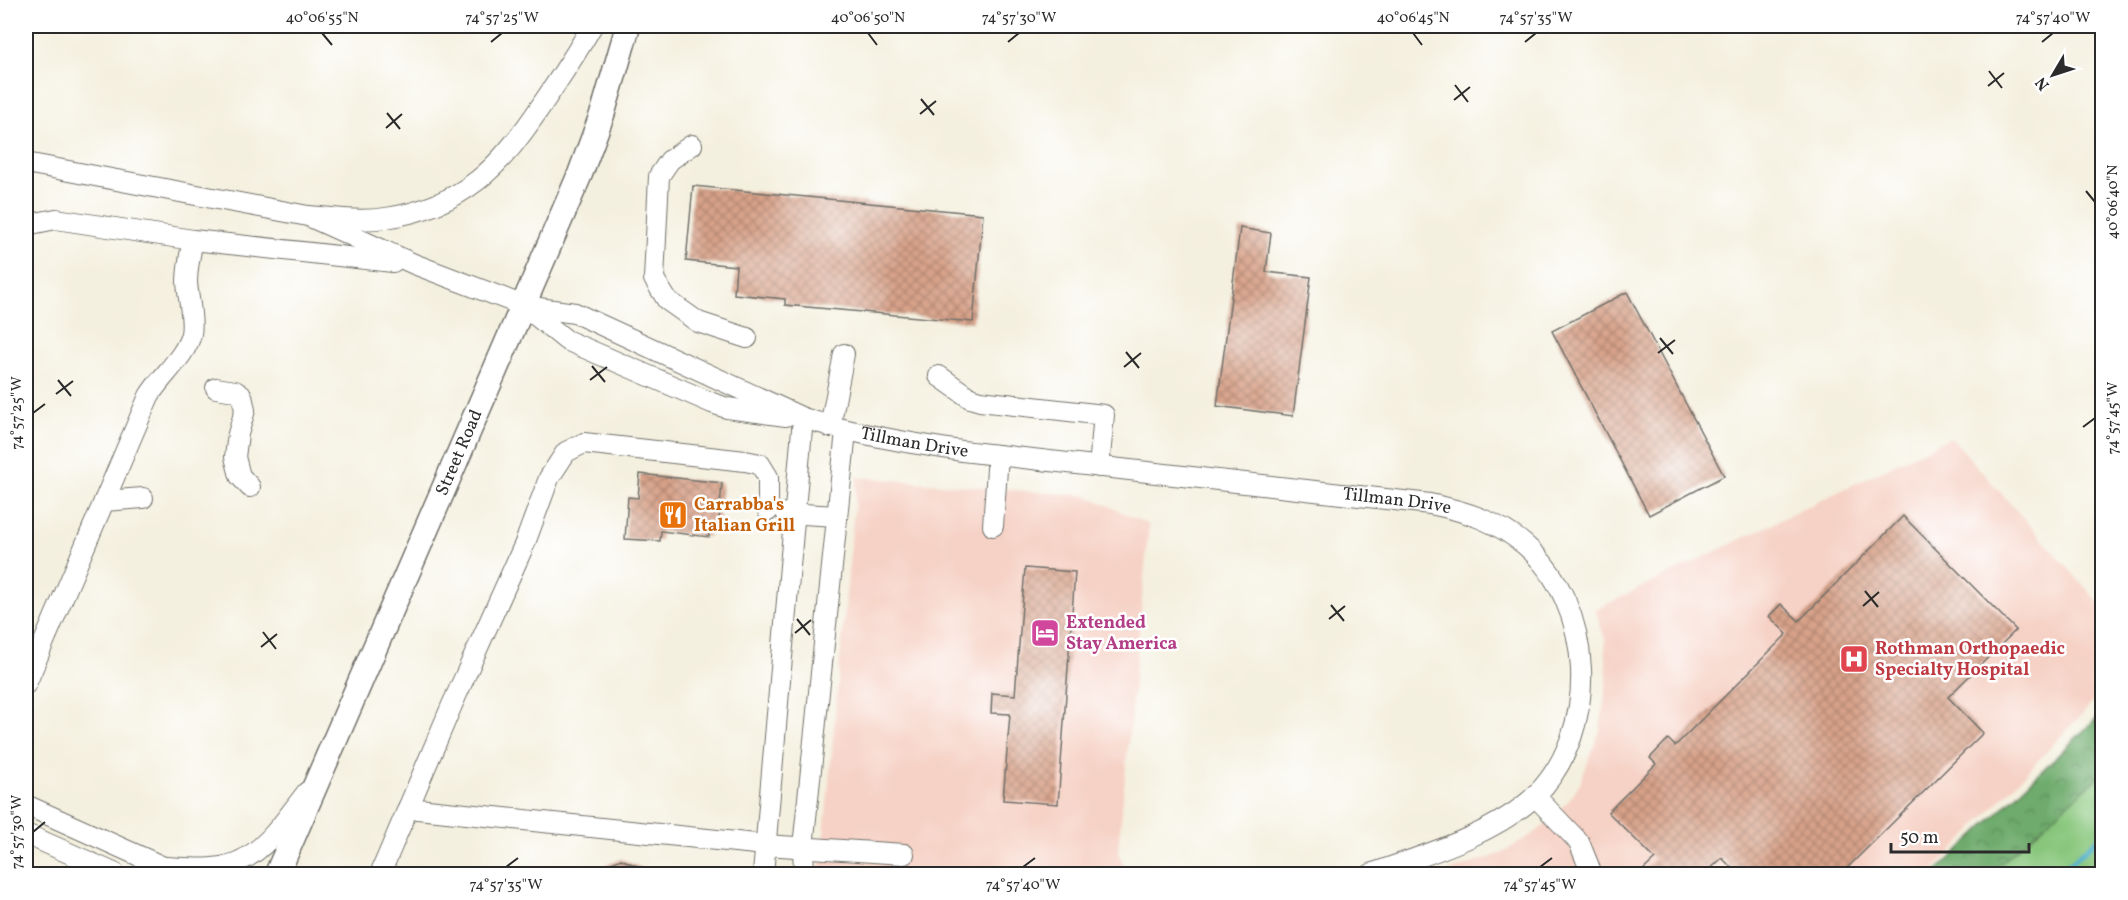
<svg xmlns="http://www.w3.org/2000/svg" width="2128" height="900" viewBox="0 0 2128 900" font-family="Vollkorn,serif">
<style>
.built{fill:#f6d1c5}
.forest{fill:url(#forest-crowns);stroke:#4c6b4c;stroke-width:1.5}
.park{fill:#88c67c;stroke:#5a7854;stroke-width:1.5}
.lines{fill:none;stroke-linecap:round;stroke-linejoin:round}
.stream{stroke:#4fb0ce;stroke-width:5}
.building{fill:url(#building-cross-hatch)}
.minor-casing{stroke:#71706a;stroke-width:22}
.major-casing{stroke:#71706a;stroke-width:27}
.minor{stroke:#fff;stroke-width:20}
.major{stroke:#fff;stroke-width:24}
.ticks{fill:none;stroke:#2b2b2b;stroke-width:2}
.labels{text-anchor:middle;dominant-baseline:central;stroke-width:5;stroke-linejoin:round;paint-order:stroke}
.street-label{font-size:18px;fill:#2b2b2b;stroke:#fff}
.food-label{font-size:18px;font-weight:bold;fill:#c56008;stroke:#fff;text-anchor:start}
.hotel-label{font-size:18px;font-weight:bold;fill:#b23c85;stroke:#fff;text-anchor:start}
.health-label{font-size:18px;font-weight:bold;fill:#be3a42;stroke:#fff;text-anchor:start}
.neatline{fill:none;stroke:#2b2b2b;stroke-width:2}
.ticks-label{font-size:15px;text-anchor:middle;fill:#2b2b2b}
</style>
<defs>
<pattern id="forest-crowns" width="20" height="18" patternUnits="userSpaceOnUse" patternTransform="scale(1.5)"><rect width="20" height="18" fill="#6eab6c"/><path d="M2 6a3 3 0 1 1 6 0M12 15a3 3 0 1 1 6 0" fill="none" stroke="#5b8b59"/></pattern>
<pattern id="building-cross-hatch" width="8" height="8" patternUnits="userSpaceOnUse" patternTransform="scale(1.5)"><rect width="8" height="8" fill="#d8a289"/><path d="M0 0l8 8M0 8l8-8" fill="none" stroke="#af8470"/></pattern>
</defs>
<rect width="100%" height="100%" fill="#fff"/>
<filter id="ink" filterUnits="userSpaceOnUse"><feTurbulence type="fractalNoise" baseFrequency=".0167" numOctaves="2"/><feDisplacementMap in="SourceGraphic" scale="12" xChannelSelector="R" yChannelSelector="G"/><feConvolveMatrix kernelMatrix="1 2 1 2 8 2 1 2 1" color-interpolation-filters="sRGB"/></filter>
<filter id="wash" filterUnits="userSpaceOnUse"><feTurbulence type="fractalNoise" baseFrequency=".008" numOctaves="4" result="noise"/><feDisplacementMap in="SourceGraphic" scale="24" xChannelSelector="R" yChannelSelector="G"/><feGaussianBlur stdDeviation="1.35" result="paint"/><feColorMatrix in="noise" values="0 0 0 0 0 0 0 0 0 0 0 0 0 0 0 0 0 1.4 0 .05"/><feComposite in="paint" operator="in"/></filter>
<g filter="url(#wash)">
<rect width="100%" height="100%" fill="#f4f0df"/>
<path class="built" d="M1951,437L2102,606V693L1932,872L1930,874H1442L1503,853L1539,830L1569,800L1580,783L1600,730L1607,679L1605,640L1595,610Z
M857,477L1088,496L1149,525L1118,851L1127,874H820L819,870L824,836Z"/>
<path class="forest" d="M2102,713V874H1934Z"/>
<path class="park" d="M2101,775L2102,874H1989Z"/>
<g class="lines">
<path class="stream" d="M2058,874L2102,835"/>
</g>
<g id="blocks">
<path class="building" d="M693,186L983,214L973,322L785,305V299L734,294L736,266L686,261Z
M1240,228L1271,233L1266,272L1311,277L1293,416L1217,406Z
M1627,292L1724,476L1649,515L1552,331Z
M640,474L722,483L718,532L709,531V537L661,531L660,541L625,539L628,497L638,498Z
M1903,516L2016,630L1948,697L1983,733L1841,874H1738L1722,858L1705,874H1639L1655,859L1608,812L1656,764L1650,758L1668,739L1675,746L1787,634L1769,616L1781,604L1799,621Z
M1025,568L1075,572L1058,804L1003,800L1010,714L991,713L992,693L1015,695Z
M621,859L655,874H587Z"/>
</g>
</g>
<g filter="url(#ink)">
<use href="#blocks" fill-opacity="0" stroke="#71706a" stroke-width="1.5"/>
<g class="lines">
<g class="minor-casing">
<g id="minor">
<path d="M692,145L670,160L659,176L654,279L667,300L698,322L747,338"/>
<path d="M26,163L308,216C333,218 360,222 386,218C464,206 501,167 543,103C560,78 577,52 592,26"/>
<path id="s1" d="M308,216L414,264L524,306L575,313L803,418C855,434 908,443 962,451L1430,504C1465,511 1497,521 1525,545C1595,605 1601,731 1535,796C1494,835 1424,855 1371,874"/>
<path d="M26,225L56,219L193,240L393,262"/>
<path d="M524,306L566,340L712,403L727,408L786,416"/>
<path d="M939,376L970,398L980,401L1104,415L1099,467"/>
<path d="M216,388L235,391L242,396L245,410L238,434L235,457L240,476L250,487"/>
<path d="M830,427L844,354"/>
<path d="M104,501L143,498"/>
<path d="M786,513L837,516"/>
<path d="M993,526L998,455"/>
<path d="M26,684L149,396C161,376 186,356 191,334C194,318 188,299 187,282C187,268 190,254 193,240"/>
<path d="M1535,796L1579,842L1592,874"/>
<path d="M26,805L177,873"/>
<path d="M408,808L765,845L904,854"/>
<path d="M26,834L116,874"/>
<path d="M166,867C190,868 218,872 240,861C268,848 288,816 307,792"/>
<path d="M380,874L452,705L525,543L549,478L566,452L584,443L745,461L760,464L768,477V511"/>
<path d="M763,874L803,418"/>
<path d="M804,874L803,847L846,431"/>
</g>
</g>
<g class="major-casing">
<g id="major">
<path id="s2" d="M277,874L580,174L603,112L628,26"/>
</g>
</g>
<use href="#minor" class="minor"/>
<use href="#major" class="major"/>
</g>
</g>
<path class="ticks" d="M322,33L332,45M868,33L877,45M1413,33L1422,45M491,42L502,33M1008,42L1019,33M1525,42L1536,33M2042,42L2053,33M1989,71L2002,88M1455,85L1468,102M1988,86L2004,73M921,99L934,115M1454,100L1470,87M387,113L400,129M920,114L936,101M386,128L402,114M2086,191L2095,202M1660,338L1673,354M1126,352L1139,368M1658,353L1675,340M592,366L605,382M1124,367L1141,353M58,380L71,396M590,380L607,367M56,394L73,381M33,413L45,404M2083,427L2095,418M1865,591L1878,607M1331,605L1344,621M1863,606L1879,592M797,619L810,635M1329,619L1345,606M263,632L276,649M795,633L811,620M261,647L277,634M33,832L45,822M506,867L518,858M1023,867L1035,858M1540,867L1552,858"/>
<defs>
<g id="restaurant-square" transform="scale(1.5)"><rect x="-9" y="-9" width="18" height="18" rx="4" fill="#e8710a" stroke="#fff"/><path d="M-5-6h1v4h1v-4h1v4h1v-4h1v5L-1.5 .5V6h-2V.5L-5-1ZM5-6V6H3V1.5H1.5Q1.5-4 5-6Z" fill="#fff"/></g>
<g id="hotel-square" transform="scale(1.5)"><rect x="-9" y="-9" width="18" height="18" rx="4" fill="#d1479c" stroke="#fff"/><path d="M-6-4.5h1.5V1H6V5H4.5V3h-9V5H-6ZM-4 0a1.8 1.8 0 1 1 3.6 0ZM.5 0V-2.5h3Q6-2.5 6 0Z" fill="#fff"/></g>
<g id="hospital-square" transform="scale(1.5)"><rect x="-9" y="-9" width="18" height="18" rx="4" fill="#e0444e" stroke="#fff"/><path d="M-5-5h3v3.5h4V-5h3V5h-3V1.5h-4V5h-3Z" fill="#fff"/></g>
</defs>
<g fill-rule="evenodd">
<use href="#restaurant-square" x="673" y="515"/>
<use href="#hotel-square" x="1045" y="633"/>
<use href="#hospital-square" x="1854" y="659"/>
</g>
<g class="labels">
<g class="street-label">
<text stroke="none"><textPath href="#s1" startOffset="651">Tillman Drive</textPath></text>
<text stroke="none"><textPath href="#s2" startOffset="459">Street Road</textPath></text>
<text stroke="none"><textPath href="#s1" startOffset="1137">Tillman Drive</textPath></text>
</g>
<g class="food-label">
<text x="694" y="505">Carrabba's<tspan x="694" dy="21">Italian Grill</tspan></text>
</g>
<g class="hotel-label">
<text x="1066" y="623">Extended<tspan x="1066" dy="21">Stay America</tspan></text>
</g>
<g class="health-label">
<text x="1875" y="649">Rothman Orthopaedic<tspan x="1875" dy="21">Specialty Hospital</tspan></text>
</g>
</g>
<rect width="2128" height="900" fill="none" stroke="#fff" stroke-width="66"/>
<g transform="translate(2053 75) rotate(231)" stroke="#ffffff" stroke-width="4.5" paint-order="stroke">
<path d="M0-4.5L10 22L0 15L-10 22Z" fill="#2b2b2b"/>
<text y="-9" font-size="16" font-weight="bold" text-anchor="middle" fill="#2b2b2b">N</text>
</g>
<path d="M1891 843v9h138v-9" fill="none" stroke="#2b2b2b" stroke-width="3"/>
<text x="1900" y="843" font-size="18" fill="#2b2b2b" stroke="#ffffff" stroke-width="4.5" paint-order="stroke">50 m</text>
<rect x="33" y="33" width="2062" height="834" class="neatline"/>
<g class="ticks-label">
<text x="322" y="22">40°06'55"N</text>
<text x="502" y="22">74°57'25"W</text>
<text x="868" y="22">40°06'50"N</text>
<text x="1019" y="22">74°57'30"W</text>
<text x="1413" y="22">40°06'45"N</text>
<text x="1536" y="22">74°57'35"W</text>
<text x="2053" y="22">74°57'40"W</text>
<text transform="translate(2112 202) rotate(-90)" y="5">40°06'40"N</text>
<text transform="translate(16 413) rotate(-90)" y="5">74°57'25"W</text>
<text transform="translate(2112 418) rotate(-90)" y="5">74°57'45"W</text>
<text transform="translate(16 832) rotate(-90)" y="5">74°57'30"W</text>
<text x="506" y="889">74°57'35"W</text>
<text x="1023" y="889">74°57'40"W</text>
<text x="1540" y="889">74°57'45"W</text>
</g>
</svg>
